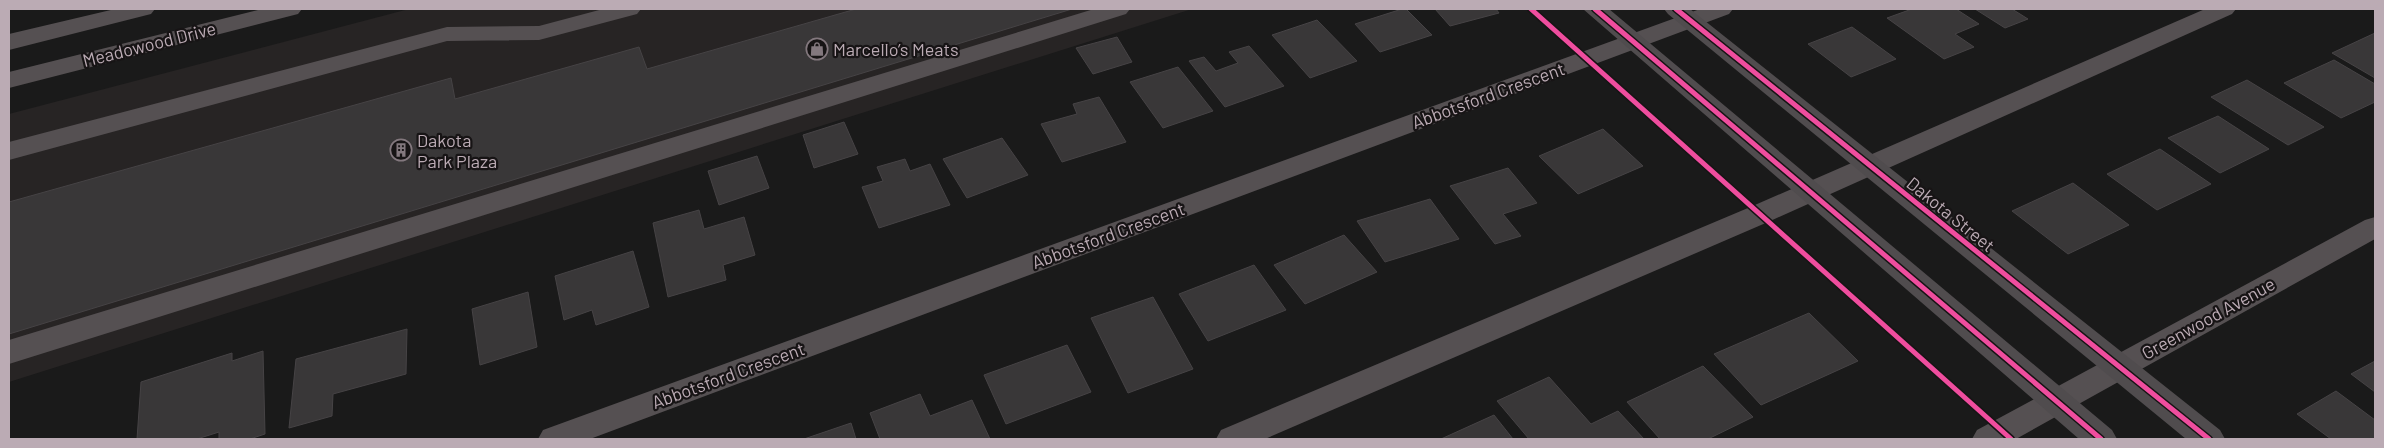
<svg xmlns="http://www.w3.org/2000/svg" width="2384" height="448" viewBox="0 0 2384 448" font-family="Barlow,sans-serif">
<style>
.built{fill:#272424}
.building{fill:#393738;stroke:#464345}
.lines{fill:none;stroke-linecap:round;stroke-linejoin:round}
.minor{fill:#555052;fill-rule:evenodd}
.major{fill:#504c4e;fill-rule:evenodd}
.cycleway-casing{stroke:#171415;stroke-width:8}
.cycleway{stroke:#ef4d9e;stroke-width:5}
.labels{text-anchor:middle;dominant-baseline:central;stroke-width:4.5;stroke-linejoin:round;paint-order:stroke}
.street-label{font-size:18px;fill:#bbabb4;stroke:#171415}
.poi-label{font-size:18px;fill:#bbabb4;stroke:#171415;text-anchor:start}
</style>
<rect width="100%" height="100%" fill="#1a1a1a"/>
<path class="built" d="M409,9H1192L9,382V114Z"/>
<path class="building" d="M856,9H1072L9,334V202L451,78L455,99L639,47L647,69Z
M1402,9H1406L1432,35L1380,52L1355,24Z
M1435,9H1496L1499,13L1450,26Z
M1912,9H1956L1979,24L1955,34L1974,47L1944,59L1887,18Z
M1975,9H2012L2028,19L2005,28Z
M1317,20L1357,61L1310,78L1272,35Z
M1852,27L1896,59L1851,77L1808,44Z
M2375,33V78L2332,53Z
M1117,37L1132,62L1093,74L1076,48Z
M1249,46L1284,86L1225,107L1189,61L1204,57L1216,71L1238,63L1229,52Z
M2334,60L2375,84V102L2341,118L2284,83Z
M1178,67L1213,111L1163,128L1130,82Z
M2247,80L2324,127L2288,145L2211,97Z
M1099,97L1126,142L1062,162L1041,124L1077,114L1073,104Z
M2218,116L2269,149L2220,173L2168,138Z
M844,122L858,154L814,168L803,135Z
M1603,129L1643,166L1578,194L1539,156Z
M1002,138L1028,175L967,198L943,159Z
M2160,149L2211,184L2157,210L2107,174Z
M757,156L769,188L719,205L708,171Z
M905,159L910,171L930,164L950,205L879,228L862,187L883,181L877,167Z
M1508,168L1537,203L1503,214L1521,236L1495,244L1450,186Z
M2073,183L2129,225L2068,254L2012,211Z
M1430,199L1459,239L1385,262L1357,221Z
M699,210L704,229L744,217L755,255L723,265L726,280L668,297L653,223Z
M1344,235L1377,272L1305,304L1274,265Z
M633,251L649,307L596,325L592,310L564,320L555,276Z
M1254,265L1286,310L1208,341L1179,294Z
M528,292L537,347L480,365L472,309Z
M1153,297L1193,369L1128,393L1091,318Z
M1809,313L1858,361L1761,405L1714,354Z
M407,329L406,374L333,394L332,416L289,428L296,359Z
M1067,345L1091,392L1006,424L984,375Z
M263,351L265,434L250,439H219V432L197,439H137L141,382L232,353V361Z
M2375,361V392L2351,374Z
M1703,366L1753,417L1708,439H1660L1627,402Z
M1549,377L1591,424L1618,411L1644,439H1529L1497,401Z
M2336,391L2375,420V439H2331L2297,414Z
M920,394L930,416L972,400L990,439H880L870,413Z
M1494,415L1513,439H1441Z
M851,423L856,439H804Z"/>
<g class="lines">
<path class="minor" d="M115,9H155L151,14L9,50V34Z
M262,9H302L298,14L9,88V72Z
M603,9H641L637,14L539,40L447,41L9,160V142L447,27L539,26Z
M1094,9H1130L1126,14L9,364V340Z
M1700,9H1733L1729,14L590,439H538L543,430Z
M2205,9H2236L2232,14L1768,222L1265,439H1216L1221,430L1748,208Z
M2375,217V239L2016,439H1972L1977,430L2365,220Z"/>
<path class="major" d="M1583,9H1609L2112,430L2117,439H2079Z
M1664,9H1690L2220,430L2225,439H2186L1668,14Z"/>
<g class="cycleway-casing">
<path id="cycleway" d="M1531,9L2011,439
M1595,9L2101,439
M1676,9L2209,439"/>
</g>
<use href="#cycleway" class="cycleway"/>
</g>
<defs>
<g id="shop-ring" transform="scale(1.125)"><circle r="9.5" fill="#171415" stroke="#83787e" stroke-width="1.5"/><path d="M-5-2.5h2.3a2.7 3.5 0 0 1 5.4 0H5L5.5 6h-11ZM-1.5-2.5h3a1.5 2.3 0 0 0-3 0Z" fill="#83787e"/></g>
<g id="building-ring" transform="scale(1.125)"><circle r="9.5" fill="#171415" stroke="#83787e" stroke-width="1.5"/><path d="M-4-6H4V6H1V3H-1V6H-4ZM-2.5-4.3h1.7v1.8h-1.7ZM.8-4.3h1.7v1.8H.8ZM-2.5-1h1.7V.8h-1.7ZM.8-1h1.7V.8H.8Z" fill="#83787e"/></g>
</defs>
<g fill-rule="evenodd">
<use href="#shop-ring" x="817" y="49"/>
<use href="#building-ring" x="401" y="150"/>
</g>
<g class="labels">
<g class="street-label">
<text transform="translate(149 44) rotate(-14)">Meadowood Drive</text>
<text transform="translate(1488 95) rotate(-20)">Abbotsford Crescent</text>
<text transform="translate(1951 214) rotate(39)">Dakota Street</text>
<text transform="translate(1108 235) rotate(-20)">Abbotsford Crescent</text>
<text transform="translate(2208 318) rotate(-29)">Greenwood Avenue</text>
<text transform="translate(728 375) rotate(-20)">Abbotsford Crescent</text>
</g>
<g class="poi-label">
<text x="833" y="49">Marcello’s Meats</text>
<text x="417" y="140">Dakota<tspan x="417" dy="21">Park Plaza</tspan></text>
</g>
</g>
<rect width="2384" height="448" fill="none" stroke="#bbabb4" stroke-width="20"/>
</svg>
